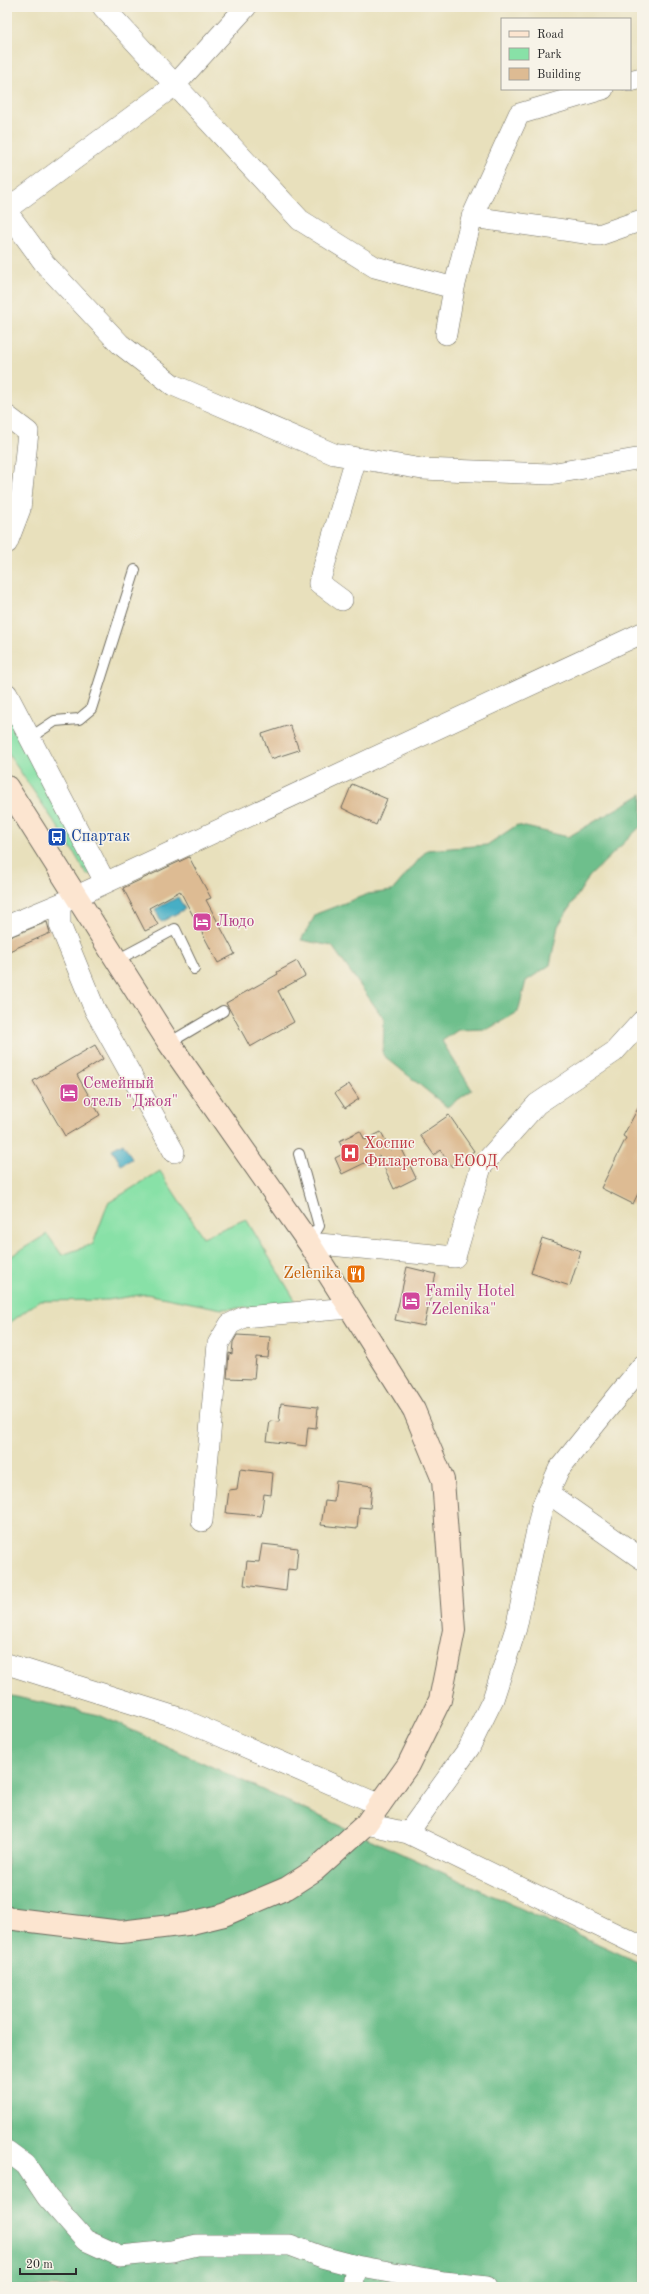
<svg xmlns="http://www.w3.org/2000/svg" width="649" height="2294" viewBox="0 0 649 2294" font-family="'Old Standard TT',serif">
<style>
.green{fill:#88e1a7;stroke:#5a8669}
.forest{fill:#6ebf8c;stroke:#4c755c}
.water{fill:#46aec5;stroke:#386c78}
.building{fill:#ddbb93}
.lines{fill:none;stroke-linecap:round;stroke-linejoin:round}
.lane-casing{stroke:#6d6a5e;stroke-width:12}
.street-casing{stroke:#6d6a5e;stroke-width:22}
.secondary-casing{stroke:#6d6a5e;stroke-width:24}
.lane{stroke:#fff;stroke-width:10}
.street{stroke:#fff;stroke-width:21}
.secondary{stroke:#fce5d0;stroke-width:22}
.labels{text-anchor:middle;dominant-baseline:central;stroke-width:3;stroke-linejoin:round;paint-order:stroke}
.transit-label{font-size:16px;fill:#164399;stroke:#f7f3e8;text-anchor:start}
.hotel-label{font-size:16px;fill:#b23c85;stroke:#f7f3e8;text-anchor:start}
.health-label{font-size:16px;fill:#be3a42;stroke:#f7f3e8;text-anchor:start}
.food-label{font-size:16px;fill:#c56008;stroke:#f7f3e8;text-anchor:end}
</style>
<rect width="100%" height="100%" fill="#f7f3e8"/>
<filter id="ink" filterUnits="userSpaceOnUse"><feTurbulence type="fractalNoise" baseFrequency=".025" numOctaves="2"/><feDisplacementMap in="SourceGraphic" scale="8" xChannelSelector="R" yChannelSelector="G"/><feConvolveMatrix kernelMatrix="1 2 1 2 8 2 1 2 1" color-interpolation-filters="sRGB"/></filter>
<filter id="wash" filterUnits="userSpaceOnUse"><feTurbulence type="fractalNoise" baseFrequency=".012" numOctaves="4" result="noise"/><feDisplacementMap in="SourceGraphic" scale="16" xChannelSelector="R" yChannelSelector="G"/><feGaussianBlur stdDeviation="0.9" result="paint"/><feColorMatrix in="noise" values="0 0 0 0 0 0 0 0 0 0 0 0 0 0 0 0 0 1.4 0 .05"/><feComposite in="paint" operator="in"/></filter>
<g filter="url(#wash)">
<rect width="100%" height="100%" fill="#e8e0bc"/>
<path class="green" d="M7,709L95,873L87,875L66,839L7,752Z
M160,1171L203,1237L246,1219L298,1305L222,1309L146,1294L108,1300L39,1301L7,1325V1262L13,1255L47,1234L62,1255L93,1244L108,1203Z"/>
<path class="forest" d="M642,794V825L589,877L558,926L550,965L526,981L518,1012L488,1029L458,1030L442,1041L472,1090L447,1107L383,1055L384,1019L332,946L301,940L316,914L368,894L392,891L427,850L487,845L517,825L568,837Z
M7,1695L99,1715L642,1964V2287H7Z"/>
<path class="water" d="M178,897L185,909L161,922L155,909Z
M123,1143L132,1159L121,1165L112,1149Z"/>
<g id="blocks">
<path class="building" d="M290,725L299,750L271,759L262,734Z
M352,784L387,799L376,825L342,808Z
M189,857L211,898L206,900L235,954L218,963L180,891L149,908L158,925L145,931L123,888Z
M47,922L50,933L7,952V938Z
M297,961L305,976L278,991L294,1022L250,1047L226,1003L278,974L277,972Z
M95,1045L103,1059L77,1075L100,1115L65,1136L33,1081Z
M349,1084L359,1099L345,1108L335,1093Z
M642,1101V1185L633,1204L601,1188L626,1138L623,1136Z
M449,1115L474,1151L452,1167L440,1150L434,1155L420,1135Z
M360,1131L365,1140L381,1132L391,1150L400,1145L416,1178L394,1189L379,1156L342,1174L335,1158L345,1153L339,1141Z
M542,1238L581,1251L570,1286L531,1273Z
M407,1267L436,1274L424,1326L395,1320Z
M237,1335L270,1337L268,1358L256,1357L254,1379L227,1378L229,1353L232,1354L233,1342Z
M281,1403L318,1407L316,1428L308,1427L306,1446L267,1441L270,1421L279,1422Z
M240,1469L273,1473L271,1495L264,1494L261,1516L226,1513L229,1490L237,1489Z
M336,1481L372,1486L370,1508L359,1507L357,1529L321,1525L325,1501L334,1502Z
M262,1544L298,1548L296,1570L288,1569L286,1591L244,1585L247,1561L259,1562Z"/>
</g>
</g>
<g filter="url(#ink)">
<use href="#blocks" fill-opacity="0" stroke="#6d6a5e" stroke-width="1"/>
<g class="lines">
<g class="lane-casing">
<path id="lane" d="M31,737L55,721L79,719L91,709L135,570
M117,960L175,929L194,969
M169,1043L223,1011
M299,1154L319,1226L309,1243"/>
</g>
<g class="street-casing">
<path id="street" d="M103,7L300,220L375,267L454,288
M630,81L642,78
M7,209L175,85L246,7
M7,212L45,264L120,344L173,385L334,454L422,469L550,474L642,458
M472,217L599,235L642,220
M446,334L454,288L472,217L519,114L603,89
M7,416L28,432L20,509L7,543
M342,600L319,583L356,458
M7,694L105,882
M7,926L60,904
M174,1152L95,1010L60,925V904L642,633
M309,1243L455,1257L481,1167L537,1104L614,1052L642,1021
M548,1493L642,1559
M202,1521L218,1344L230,1324L244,1317L350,1308
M7,1664L179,1718L380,1805
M366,1824L408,1833L469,1748L493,1699L516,1628L542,1507L559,1469L642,1366
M408,1833L642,1947
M7,2151L26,2165L47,2197L85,2240L120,2256L172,2251L197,2245H290L322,2257L356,2266L444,2282L486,2287
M353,2287L356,2266"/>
</g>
<g class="secondary-casing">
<path id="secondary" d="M7,787L169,1043L309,1243L414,1410L443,1480L454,1630L440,1700L408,1765L366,1824L315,1870L287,1888L224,1915L187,1924L121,1932L7,1918"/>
</g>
<use href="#lane" class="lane"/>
<use href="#street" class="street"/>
<use href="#secondary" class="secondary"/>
</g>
</g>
<defs>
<g id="bus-square" transform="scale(1)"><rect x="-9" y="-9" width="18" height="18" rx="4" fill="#1a4fb4" stroke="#f7f3e8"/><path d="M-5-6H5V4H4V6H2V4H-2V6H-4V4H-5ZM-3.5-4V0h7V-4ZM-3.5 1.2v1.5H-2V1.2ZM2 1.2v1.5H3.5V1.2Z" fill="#fff"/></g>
<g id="hotel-square" transform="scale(1)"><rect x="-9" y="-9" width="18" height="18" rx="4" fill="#d1479c" stroke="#f7f3e8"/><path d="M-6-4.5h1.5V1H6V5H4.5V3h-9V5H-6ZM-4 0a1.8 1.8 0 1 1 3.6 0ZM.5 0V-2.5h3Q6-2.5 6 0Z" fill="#fff"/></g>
<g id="hospital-square" transform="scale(1)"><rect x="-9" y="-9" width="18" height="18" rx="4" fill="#e0444e" stroke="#f7f3e8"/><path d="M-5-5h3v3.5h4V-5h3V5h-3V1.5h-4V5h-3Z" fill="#fff"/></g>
<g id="restaurant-square" transform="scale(1)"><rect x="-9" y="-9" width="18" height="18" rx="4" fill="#e8710a" stroke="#f7f3e8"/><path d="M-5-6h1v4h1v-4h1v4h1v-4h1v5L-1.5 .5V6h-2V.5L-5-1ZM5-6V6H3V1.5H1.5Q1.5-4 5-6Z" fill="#fff"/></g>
</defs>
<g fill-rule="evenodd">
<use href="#bus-square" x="57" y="837"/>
<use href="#hotel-square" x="202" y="922"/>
<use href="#hotel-square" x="69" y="1093"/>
<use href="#hospital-square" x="350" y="1153"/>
<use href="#restaurant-square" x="356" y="1274"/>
<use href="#hotel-square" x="411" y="1301"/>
</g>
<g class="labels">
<g class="transit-label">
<text x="71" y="837">Спартак</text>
</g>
<g class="hotel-label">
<text x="216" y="922">Людо</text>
<text x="83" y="1084">Семейный<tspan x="83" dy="18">отель "Джоя"</tspan></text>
<text x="425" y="1292">Family Hotel<tspan x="425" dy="18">"Zelenika"</tspan></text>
</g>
<g class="health-label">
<text x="364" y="1144">Хоспис<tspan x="364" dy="18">Филаретова ЕООД</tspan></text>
</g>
<g class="food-label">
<text x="342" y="1274">Zelenika</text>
</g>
</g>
<rect width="649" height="2294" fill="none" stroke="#f7f3e8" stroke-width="24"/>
<rect x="501" y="18" width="130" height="72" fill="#f7f3e8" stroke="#a5a39c"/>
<rect x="509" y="31" width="20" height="6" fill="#fce5d0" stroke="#a5a39c"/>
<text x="537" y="38" font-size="12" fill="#2b2b2b">Road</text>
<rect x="509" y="48" width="20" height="12" fill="#88e1a7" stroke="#a5a39c"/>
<text x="537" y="58" font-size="12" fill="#2b2b2b">Park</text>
<rect x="509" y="68" width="20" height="12" fill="#ddbb93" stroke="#a5a39c"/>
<text x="537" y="78" font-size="12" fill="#2b2b2b">Building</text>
<path d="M20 2268v6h56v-6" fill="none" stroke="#2b2b2b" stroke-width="2"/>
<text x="26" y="2268" font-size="12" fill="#2b2b2b" stroke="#f7f3e8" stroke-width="3" paint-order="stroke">20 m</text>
</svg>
